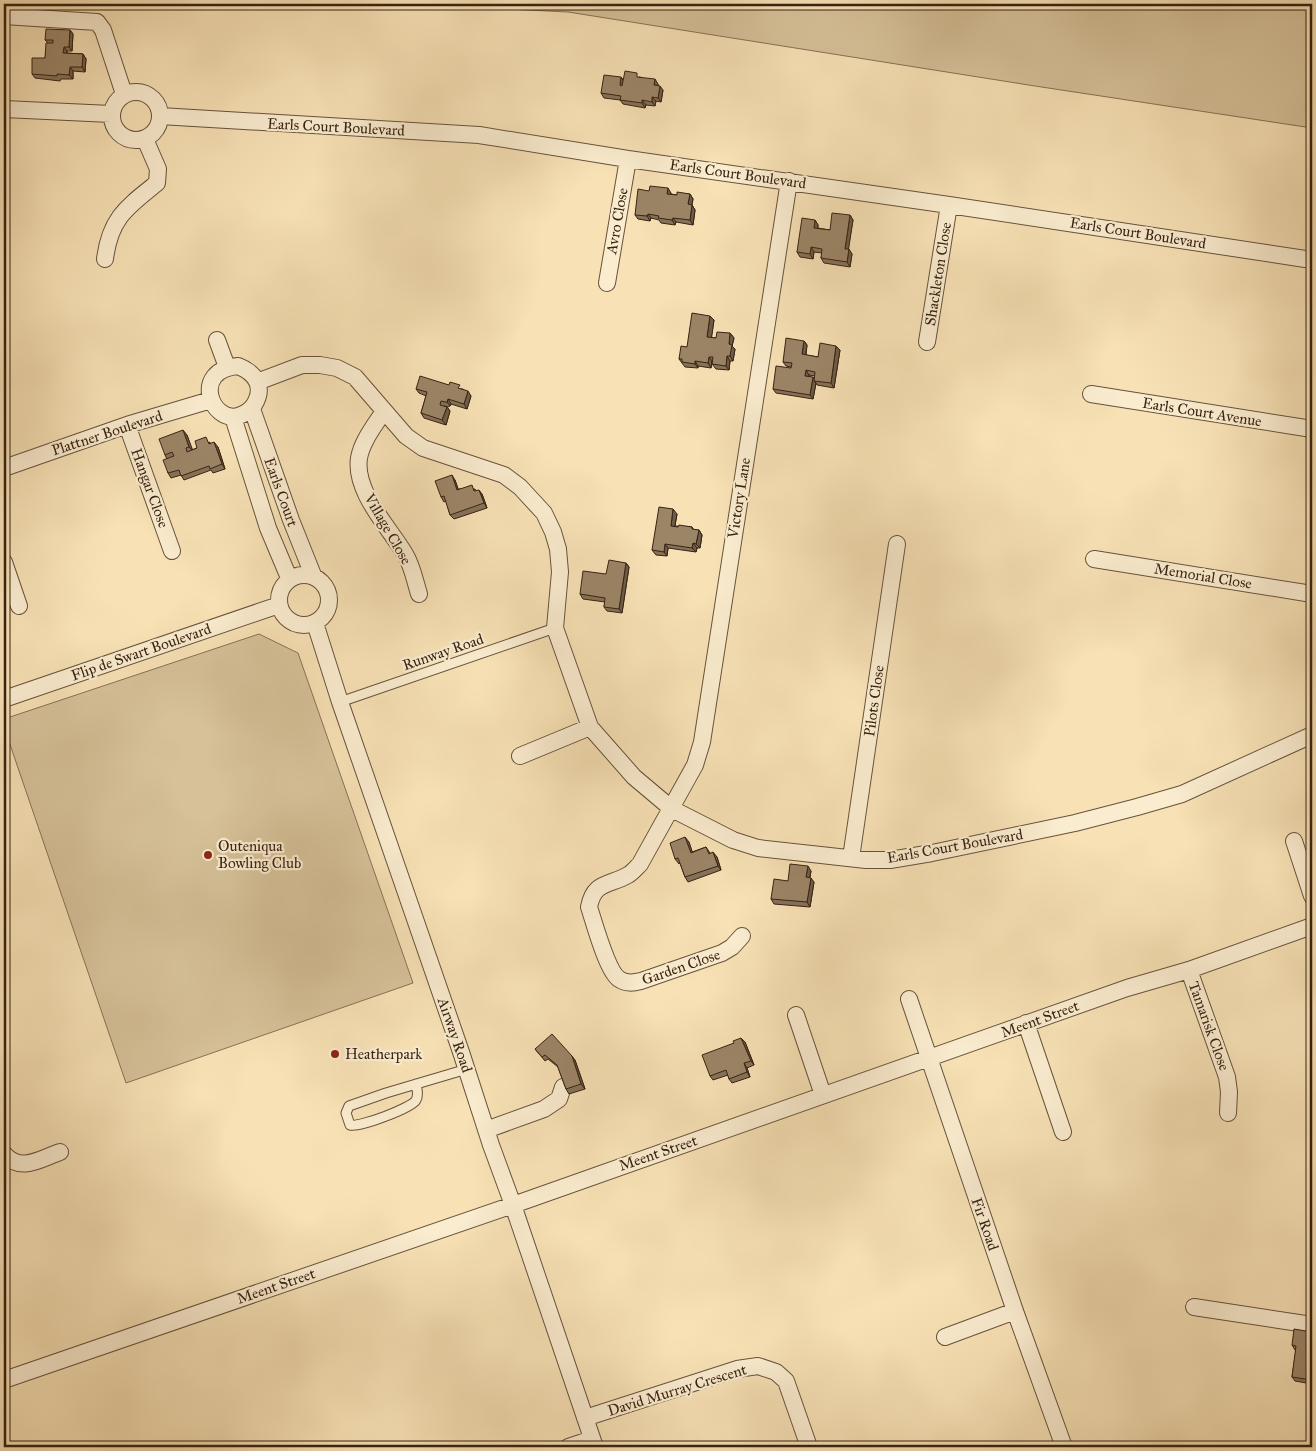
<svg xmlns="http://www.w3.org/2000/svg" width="1316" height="1451" viewBox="0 0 1316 1451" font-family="'IM FELL Great Primer',serif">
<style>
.green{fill:#d6c199;stroke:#867256}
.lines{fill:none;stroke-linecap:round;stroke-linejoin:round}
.lane-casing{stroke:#67523b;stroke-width:11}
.street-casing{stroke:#67523b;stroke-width:18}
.lane{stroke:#faeccf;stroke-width:9}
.street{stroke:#faeccf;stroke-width:16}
.wall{fill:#857259;stroke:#372212;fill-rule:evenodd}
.shaded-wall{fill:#6c5d48;stroke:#372212}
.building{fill:#9b8567;stroke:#372212}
.poi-dot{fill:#8f2418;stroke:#faeccf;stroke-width:2}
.labels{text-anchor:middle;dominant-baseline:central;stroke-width:4.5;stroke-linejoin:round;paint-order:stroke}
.street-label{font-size:15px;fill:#372212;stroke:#faeccf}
.poi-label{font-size:15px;fill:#372212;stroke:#faeccf;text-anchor:start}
</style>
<rect width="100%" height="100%" fill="#f7e1b5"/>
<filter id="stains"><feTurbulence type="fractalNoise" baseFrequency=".004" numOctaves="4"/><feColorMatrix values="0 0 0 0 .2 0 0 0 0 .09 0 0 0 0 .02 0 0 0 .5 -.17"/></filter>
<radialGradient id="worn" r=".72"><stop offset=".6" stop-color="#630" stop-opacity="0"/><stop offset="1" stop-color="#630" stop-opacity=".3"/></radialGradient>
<path class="green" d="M404,4H1312V128L1035,86L568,12Z
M259,634L298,653L413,983L126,1083L4,727V719Z"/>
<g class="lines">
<g class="lane-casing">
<path id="lane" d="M340,702L555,628
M416,1084C417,1089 419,1095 416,1100C412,1108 358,1128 350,1125L346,1113L349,1106L386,1093L467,1069"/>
</g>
<g class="street-casing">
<path id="street" d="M4,16L97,22L103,30L124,94
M112 116a24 24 0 1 1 48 0a24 24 0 1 1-48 0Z
M4,109L111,114
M160,116L479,135L628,159L949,205L1312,260
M105,259C110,218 127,207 157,183L158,169L145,139
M607,283L628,159
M217,340L227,367
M927,342L949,205
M238,366C256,373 265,387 254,405C250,411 245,414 238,416C211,423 191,370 238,366Z
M257,382L302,365H320L337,368L355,377L406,436L423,448L504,475L520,487L544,513L553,532L558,549L560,572L555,628L590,727L634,777L672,809L733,840L758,848L866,860H890L932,853L1075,823L1137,807L1182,794L1312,735
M1091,394L1312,429
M252,409L291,520L313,575
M384,411C375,425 362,441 359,458C354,492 389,527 405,554C412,565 415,581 419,594
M233,417L268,528L289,578
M127,425L172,551
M4,468L127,425L211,400
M1094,559L1312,594
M4,562L19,606
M279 600a25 25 0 1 1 50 0a25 25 0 1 1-50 0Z
M315,623L340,702L461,1052L491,1145L513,1205L595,1447
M4,699L279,605
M520,756L590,727
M1294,841L1312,896
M851,858L897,544
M742,936L732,947L722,953L641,981C633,983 626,984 619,979C607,971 594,922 589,907C594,881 609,886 628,875C632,873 636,868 640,864L695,765L702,742L789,181
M1189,970L1227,1077L1229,1092L1228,1113
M909,999L1015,1311L1064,1447
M796,1015L823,1095
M1026,1023L1063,1132
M486,1130L544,1109L559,1099L563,1087
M4,1154C21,1173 40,1159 60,1152
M1194,1307L1312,1325
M945,1337L1015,1311
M4,1380L513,1205L1127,988L1189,970L1312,926
M585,1418L737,1369L758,1366L776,1372L786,1381L809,1447
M568,1447L592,1439"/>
</g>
<use href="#lane" class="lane"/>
<use href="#street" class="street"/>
</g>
<path class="wall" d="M70,30L73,34L72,51H67V53L83,54L86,59L85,72L73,71V79H61L60,81L35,78L32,74L45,58L48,43L45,40Z
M621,77L623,80L640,77L658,84V85L663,90L661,102L656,101L655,106L646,105L645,108L623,104L620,100L604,98L601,93Z
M649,191L671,193V194L677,195L690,194L693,199L692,205L695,210L693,225L676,222L675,225L661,223L659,220L651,218L650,221L638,219L635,215Z
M850,215L853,220L848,249L852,254L850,267L824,263L821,258L822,253L814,252L813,259L800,257L797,252L815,220L818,225V228L830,230Z
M710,316L714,320L711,338H716L730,333L734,338L732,346L735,349L733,361H730L729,370L716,369L712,364L713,362L712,361L711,368L698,366V368L685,367L679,359L687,347Z
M804,341L807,345L806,355L818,357L836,346L840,350L834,388L817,385L816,383L813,399L776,393L773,389L791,368V367L786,366L783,362ZM809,375L815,376L814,379L809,376Z
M416,389H463L471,396L467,409L451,404L450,406L448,407L444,406L447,407L450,411L446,425L424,418L421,413L426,396L419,393Z
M187,435L192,450L210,442V444L218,447L225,469L213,473L211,470L184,480L181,475L171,478L168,473L167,459L165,455Z
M455,480L458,489H475L476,491L482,494L487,508L454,519L450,515L446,501L444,502L441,497Z
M677,514L675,526L692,527L694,530H699L702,535L700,548H697L696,552L668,548L667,556L656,555L652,550Z
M626,563L629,567L622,613L607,611L604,607L605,602L583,599L580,594L606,574Z
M689,842L692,852L706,847L710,853L717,857L721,870L688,882L685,877L680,863L679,864L675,859Z
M811,871L810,878L814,882L810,907L774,904L771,899L788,881Z
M745,1042L754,1065L747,1068L750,1077L732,1083L729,1079L728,1075L713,1080L710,1076Z
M535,1049L575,1060L585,1089L569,1094L566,1089L558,1067L548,1059L545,1061Z
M1312,1332V1384L1295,1381L1292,1377L1296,1350H1295L1292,1345Z"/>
<path class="shaded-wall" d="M70,30L73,34L72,51L69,47Z
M64,47L67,51L66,58L63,53Z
M83,54L86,59L85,72L82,67Z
M70,67L73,71V79L69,75Z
M621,77L624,81L623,90L620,85Z
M655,79L658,84L657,89L654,85Z
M660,86L663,90L661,102L658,98Z
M652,97L656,101L655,106L652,102Z
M642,100L646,105L645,108L642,103Z
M668,188L671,193L670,198L667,194Z
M690,194L693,199L691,209L688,204Z
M692,205L695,210L693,225L690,220Z
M648,214L651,218L650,221L647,216Z
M850,215L853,220L848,253L845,249Z
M673,218L676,222L675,225L672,220Z
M815,220L818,225L817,232L814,228Z
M811,247L814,252L813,259L810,254Z
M849,249L852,254L850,267L847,262Z
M710,316L714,320L711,342L707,337Z
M730,333L734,338L732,346L735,349L733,361L730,356L729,344Z
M804,341L807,345L805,359L802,354Z
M836,346L840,350L834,388L831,383Z
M727,356L730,361L729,370L726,366Z
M709,357L712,361L711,368L708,363Z
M695,361L698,366V368L695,364Z
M806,370L809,375L808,380L805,376Z
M813,377L816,381H814L816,383L813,399L810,395Z
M468,391L471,396L467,409L464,404Z
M448,399L451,404L450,406L447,402Z
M447,407L450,411L446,425L442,420Z
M183,430L187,435L193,451L189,447Z
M214,442L218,447L225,469L222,464Z
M452,475L455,480L460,494L457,490Z
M479,490L482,494L487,508L484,503Z
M673,509L677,514L674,530L671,526Z
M699,530L702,535L700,548L696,544Z
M693,543L697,548L696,552L692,548Z
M665,544L668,548L667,556L664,552Z
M626,563L629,567L622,613L619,609Z
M685,837L689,842L694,857L691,853Z
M713,852L717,857L721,870L718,866Z
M808,866L811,871L809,881L806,877Z
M811,878L814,882L810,907L807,902Z
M741,1038L745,1042L754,1065L751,1061Z
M572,1056L575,1060L585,1089L581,1084Z
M744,1063L747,1068L750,1077L747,1072Z"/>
<path class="building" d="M46,29L70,30L69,47H64L63,53L83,54L82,67H70L69,75L57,74V76L32,74V58H45L46,43H53V40H45Z
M625,71L637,73V77L655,79L654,85L660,86L658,98L652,97V102L642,100V103L620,100L621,96L601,93L604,75L621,77L620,85L622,86Z
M650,186L668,188L667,194L677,195V192L690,194L688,204L692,205L690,220L673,218L672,220L658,218L659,216L648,214L647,216L635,215L638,189L649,191Z
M832,213L850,215L845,249H849L847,262L821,258L822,249L811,247L810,254L797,252L802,218L815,220L814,228L830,230Z
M692,313L710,316L707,337L716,338L717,332L730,333L729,344L732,345L730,356H727L726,366L712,364L713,357H709L708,363L695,361V364L682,362V359H679L681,346L687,347Z
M786,338L804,341L802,354L818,357L820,343L836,346L831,383L814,381L815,372L806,370L805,376L813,377L810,395L773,389L776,366L791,368L792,363L783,362Z
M420,376L449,385L450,382L460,385L458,388L468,391L464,404L448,399L447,402H445L441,401L440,405L447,407L442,420L421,413L427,392L416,389Z
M183,430L189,447L186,448L187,452L197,448L195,441L206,437L209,444L214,442L222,464L210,469L209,466L181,476L179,470L168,473L163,460L174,456L172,452L165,455L159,439Z
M452,475L457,490L472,485L474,491L479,490L484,503L450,515L444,496L441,497L435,481Z
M659,507L673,509L671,526L678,527L679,525L692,527V529L699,530L696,544L693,543L692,548L665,544L664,552L652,550Z
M609,560L626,563L619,609L604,607L605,598L580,594L583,571L606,574Z
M685,837L691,853L706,847L709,854L713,852L718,866L685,877L678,858L675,859L670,843Z
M790,864L808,866L806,877L811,878L807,902L771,899L774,879L788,881Z
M552,1034L572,1056L581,1084L566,1089L557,1065L545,1055L542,1057L535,1049Z
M741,1038L751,1061L744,1063L747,1072L729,1079L726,1070L710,1076L702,1055L734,1043L733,1041Z
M1294,1329L1312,1332V1380L1292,1377L1296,1346L1292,1345Z"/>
<g class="poi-dot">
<circle cx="208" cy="855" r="5"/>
<circle cx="335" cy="1054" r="5"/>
</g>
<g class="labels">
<g class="street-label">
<text transform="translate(336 127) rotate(3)">Earls Court Boulevard</text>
<text transform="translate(738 174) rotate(8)">Earls Court Boulevard</text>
<text transform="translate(617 221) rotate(-80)">Avro Close</text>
<text transform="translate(1138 233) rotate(9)">Earls Court Boulevard</text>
<text transform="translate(938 274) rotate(-81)">Shackleton Close</text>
<text transform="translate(1202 412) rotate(9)">Earls Court Avenue</text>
<text transform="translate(107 433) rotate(-18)">Plattner Boulevard</text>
<text transform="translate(150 488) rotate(70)">Hangar Close</text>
<text transform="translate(281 492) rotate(70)">Earls Court</text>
<text transform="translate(739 498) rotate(-81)">Victory Lane</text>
<text transform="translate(388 529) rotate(60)">Village Close</text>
<text transform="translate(1203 576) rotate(9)">Memorial Close</text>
<text transform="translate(141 652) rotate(-19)">Flip de Swart Boulevard</text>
<text transform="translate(443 652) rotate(-19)">Runway Road</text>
<text transform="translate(874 701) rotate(-82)">Pilots Close</text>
<text transform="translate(955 846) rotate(-10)">Earls Court Boulevard</text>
<text transform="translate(681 967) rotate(-19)">Garden Close</text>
<text transform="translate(1040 1019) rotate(-20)">Meent Street</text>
<text transform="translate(1209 1026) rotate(70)">Tamarisk Close</text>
<text transform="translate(455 1035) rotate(71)">Airway Road</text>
<text transform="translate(658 1153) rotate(-19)">Meent Street</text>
<text transform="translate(985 1224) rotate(71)">Fir Road</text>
<text transform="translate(276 1286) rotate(-19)">Meent Street</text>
<text transform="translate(677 1390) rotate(-17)">David Murray Crescent</text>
</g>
<g class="poi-label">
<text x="218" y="846">Outeniqua<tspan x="218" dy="17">Bowling Club</tspan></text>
<text x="345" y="1054">Heatherpark</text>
</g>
</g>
<rect width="1316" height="1451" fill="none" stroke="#f7e1b5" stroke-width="20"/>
<rect x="5" y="5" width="1306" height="1441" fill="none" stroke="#372212" stroke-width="2.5"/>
<rect x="10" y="10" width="1296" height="1431" fill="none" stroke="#372212"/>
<rect width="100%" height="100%" filter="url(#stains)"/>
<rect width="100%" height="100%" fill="url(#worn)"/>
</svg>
